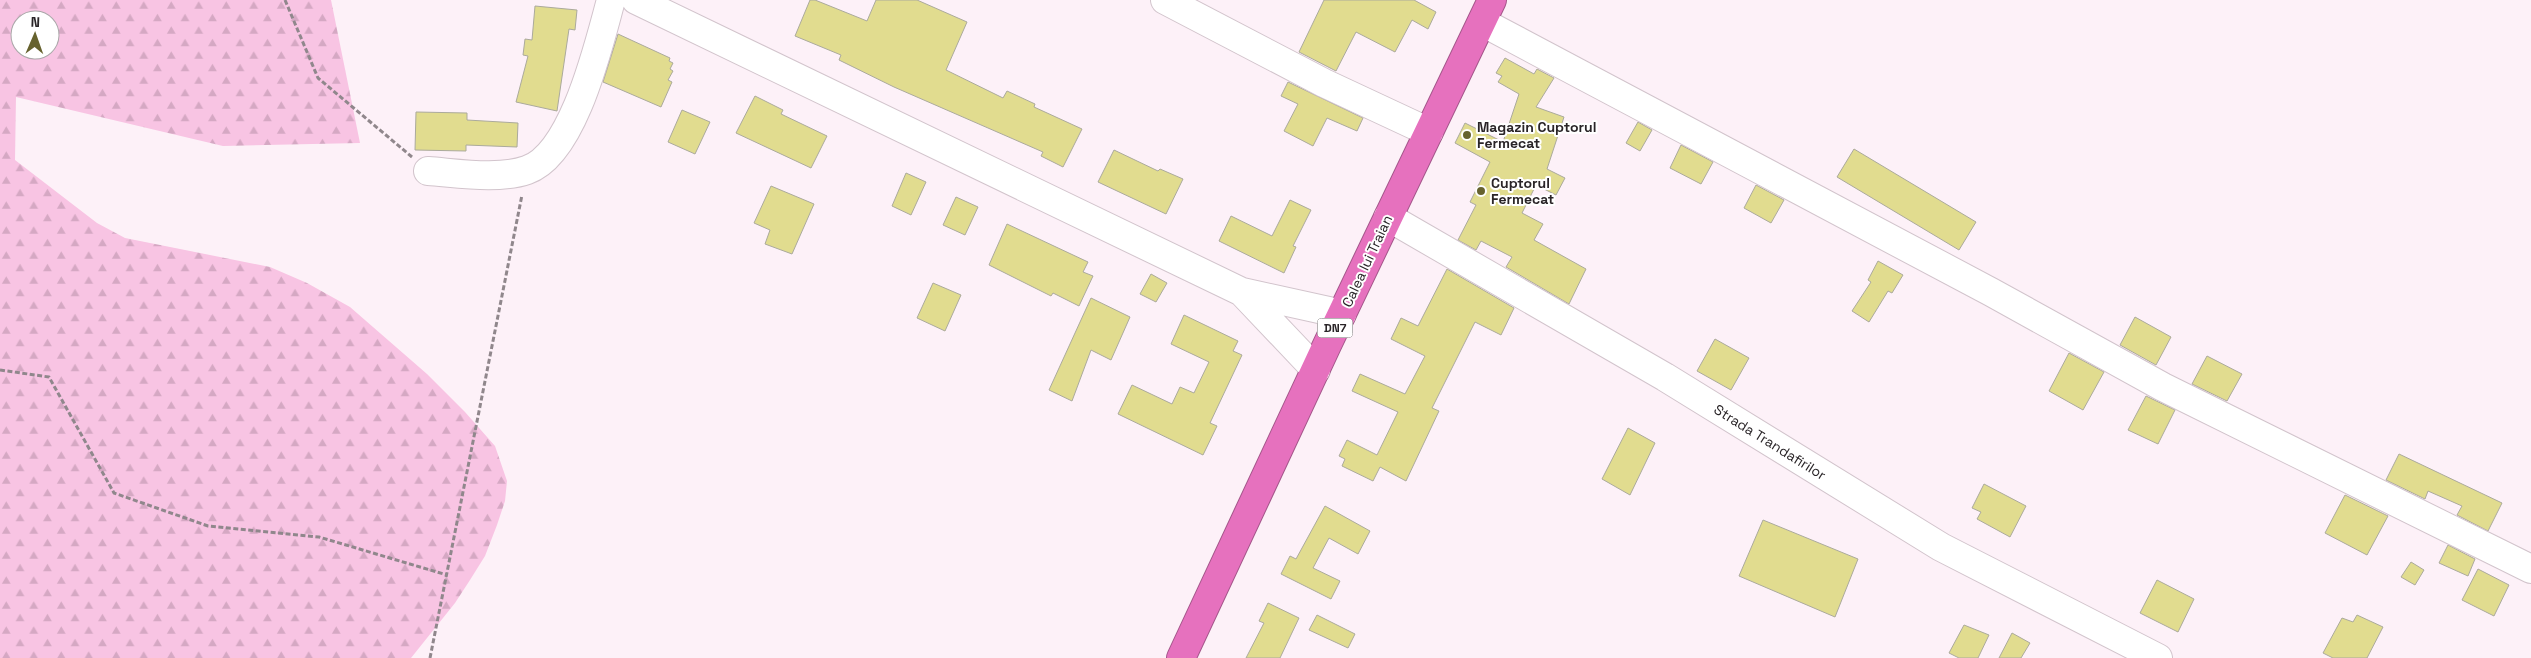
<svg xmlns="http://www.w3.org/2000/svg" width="2531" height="658" viewBox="0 0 2531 658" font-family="'Space Grotesk',sans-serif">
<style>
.forest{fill:url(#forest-firs);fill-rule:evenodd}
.building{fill:#e1dc8f;stroke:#abaa9c}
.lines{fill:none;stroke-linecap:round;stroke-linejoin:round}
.minor-casing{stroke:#d2c4cc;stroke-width:30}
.highway-casing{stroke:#a4568a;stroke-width:30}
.path{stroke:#90878c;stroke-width:3;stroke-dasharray:5 2.5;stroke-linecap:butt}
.minor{stroke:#fff;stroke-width:28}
.highway{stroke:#e671be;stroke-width:28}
.poi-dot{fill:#66622e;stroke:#fff;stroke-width:2}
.labels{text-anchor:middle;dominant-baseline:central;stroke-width:4;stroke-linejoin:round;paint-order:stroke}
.shield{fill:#fff;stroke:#6a6668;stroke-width:1}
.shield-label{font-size:12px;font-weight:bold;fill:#2a2528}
.poi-label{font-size:14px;font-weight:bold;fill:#2a2528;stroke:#fff;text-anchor:start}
.street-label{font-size:14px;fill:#2a2528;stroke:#fff}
</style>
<defs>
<pattern id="forest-firs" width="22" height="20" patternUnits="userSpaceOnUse" patternTransform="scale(1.25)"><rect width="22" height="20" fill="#f8c4e3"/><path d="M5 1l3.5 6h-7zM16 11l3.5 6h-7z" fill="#d5a8c3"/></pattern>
</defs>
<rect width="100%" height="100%" fill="#fdf1f8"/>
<path class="forest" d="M0,0H331L360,143L223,146L16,97L15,160L97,223L125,238L270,267L307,283L350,307L427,374L465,412L495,446L507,481L505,501L497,525L485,556L470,580L455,603L411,658H0ZM20,20H50V50H20Z"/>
<path class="building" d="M810,0H815L867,21L876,0H917L967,22L946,70L1003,98L1007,91L1035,104L1034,107L1082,129L1063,167L1041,156L1043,152L894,87L839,60L841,55L795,36Z
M1324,0H1414L1436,12L1428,29L1412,20L1395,52L1356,32L1336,71L1299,52Z
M535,6L577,10L575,30L569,29L557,111L516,102L528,56L523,55L525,39L532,40Z
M618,34L670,58L669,61L673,63L670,69L673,71L668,80L672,82L661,107L603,82Z
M1505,58L1534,74L1537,69L1554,78L1536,107L1564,117L1547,169L1565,178L1556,195L1536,185L1522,213L1543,224L1534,240L1586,269L1569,304L1506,267L1512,257L1481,241L1476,250L1458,240L1476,205L1470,202L1490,162L1455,143L1465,123L1503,142L1519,94L1498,82L1502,76L1496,73Z
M1288,82L1363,118L1357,131L1327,118L1313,146L1284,131L1298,104L1281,96Z
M755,96L783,110L781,114L827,136L811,168L736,133Z
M682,110L710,122L695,154L668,142Z
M416,112L467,113V120L518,123L517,147L466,145V151L415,150Z
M1638,122L1652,130L1640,151L1626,143Z
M1681,145L1713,162L1701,184L1670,168Z
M1854,149L1976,222L1959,250L1837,177Z
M1114,150L1158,171L1160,169L1183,179L1166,214L1098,182Z
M906,173L926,182L911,215L892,206Z
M1756,185L1784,200L1771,223L1744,208Z
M771,186L814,204L792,254L765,244L770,230L754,223Z
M956,197L978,207L965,235L943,225Z
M1290,200L1311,210L1293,246L1296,247L1284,273L1219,241L1231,216L1272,236Z
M1007,224L1088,262L1083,272L1093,276L1079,306L1053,293L1051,296L989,265Z
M1878,261L1903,275L1892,293L1888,291L1869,322L1852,311L1871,282L1868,280Z
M1447,269L1514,308L1501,335L1475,322L1432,408L1439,411L1406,481L1380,467L1373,481L1342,466L1345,459L1339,456L1347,440L1377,455L1398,412L1352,391L1360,374L1405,394L1425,356L1391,339L1401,318L1418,326Z
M1151,274L1167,283L1156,302L1140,294Z
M933,283L961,295L945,331L917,318Z
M1091,298L1130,317L1111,360L1091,350L1072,401L1049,390Z
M1184,315L1238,341L1233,351L1242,355L1210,423L1217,426L1203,455L1118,414L1132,385L1172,404L1180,387L1194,393L1209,362L1171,344Z
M2135,317L2171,337L2156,365L2120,345Z
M1715,339L1749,358L1731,390L1697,371Z
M2069,353L2104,372L2083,410L2049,391Z
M2207,356L2242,374L2227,401L2192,384Z
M2146,396L2175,410L2158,444L2128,430Z
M1628,428L1655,443L1630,495L1602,479Z
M2399,454L2502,503L2488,531L2457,515L2462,506L2428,491L2425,499L2386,480Z
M1984,484L2026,506L2010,537L1977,519L1981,512L1972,508Z
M2345,495L2388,516L2367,555L2325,533Z
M1325,506L1370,531L1358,554L1329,538L1313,568L1340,581L1331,599L1281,574L1290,556L1296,559Z
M1763,520L1858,559L1835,617L1739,576Z
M2448,545L2475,559L2468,576L2439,563Z
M2411,562L2424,570L2415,585L2401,577Z
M2478,569L2509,585L2494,616L2462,600Z
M2157,580L2194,599L2178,632L2140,613Z
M1268,603L1299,618L1280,658H1246L1264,623L1259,621Z
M1317,615L1355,634L1348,648L1309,630Z
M2357,615L2383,627L2367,658H2333L2323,653L2342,618L2353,622Z
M1964,625L1989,635L1978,658H1959L1949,653Z
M2012,633L2030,643L2021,658H1999Z"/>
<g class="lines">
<g class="minor-casing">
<path id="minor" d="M636,0L1242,292L1342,314
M1165,0L1324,83L1429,132
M1482,22L1991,292L2163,387L2531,569
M428,171C457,173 499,180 527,170C574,154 599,43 611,0
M1388,217L1665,377L1941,547L2158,658
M1242,292L1316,370"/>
</g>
<g class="highway-casing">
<path id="highway" d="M1181,658L1327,345L1492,0"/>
</g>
<path class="path" d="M285,0L318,78L412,157
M0,370L49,377L114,493L208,526L319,537L447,575
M430,658L522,195"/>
<use href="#minor" class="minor"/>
<use href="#highway" class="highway"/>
</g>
<g class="poi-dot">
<circle cx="1467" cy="135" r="5"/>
<circle cx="1481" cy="191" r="5"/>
</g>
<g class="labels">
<rect class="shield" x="1317.5" y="318.5" width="35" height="19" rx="4"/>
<g class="shield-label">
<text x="1335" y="328">DN7</text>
</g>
<g class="poi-label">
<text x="1477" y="127">Magazin Cuptorul<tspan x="1477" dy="16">Fermecat</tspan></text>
<text x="1491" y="183">Cuptorul<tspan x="1491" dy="16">Fermecat</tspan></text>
</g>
<g class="street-label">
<text transform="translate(1367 261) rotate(-65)">Calea lui Traian</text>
<text transform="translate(1770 442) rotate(32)">Strada Trandafirilor</text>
</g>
</g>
<g transform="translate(35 35) rotate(2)"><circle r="24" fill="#ffffff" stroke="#aaa8a9"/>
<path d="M0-4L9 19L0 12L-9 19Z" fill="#66622e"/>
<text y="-8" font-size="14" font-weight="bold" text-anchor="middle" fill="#2a2528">N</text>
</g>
</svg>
